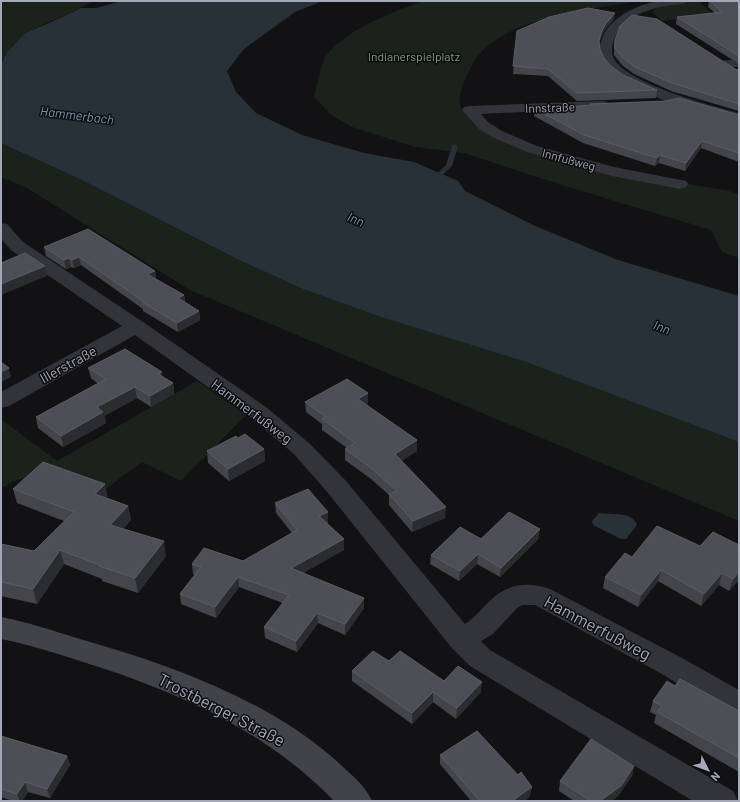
<svg xmlns="http://www.w3.org/2000/svg" width="740" height="802" viewBox="0 0 740 802" font-family="Barlow,sans-serif">
<style>
.green{fill:#1a221b}
.water{fill:#283138}
.lines{fill:none;stroke-linecap:round;stroke-linejoin:round}
.stream{fill:#283138;fill-rule:evenodd}
.minor{fill:#333439;fill-rule:evenodd}
.secondary{fill:#414349;fill-rule:evenodd}
.wall{fill:#43454a}
.shaded-wall{fill:#2b2c30}
.building{fill:#4e4f56;stroke:#5b5d65}
.labels{text-anchor:middle;dominant-baseline:central;stroke-width:3;stroke-linejoin:round;paint-order:stroke}
.far-park-label{font-size:12px;fill:#78a27a;stroke:#0d0d0f}
.far-street-label{font-size:12px;fill:#a3a9b6;stroke:#0d0d0f}
.far-water-label{font-size:13px;font-style:italic;fill:#7798b3;stroke:#0d0d0f}
.street-label{font-size:14px;fill:#a3a9b6;stroke:#0d0d0f}
.near-street-label{font-size:17px;fill:#a3a9b6;stroke:#0d0d0f}
</style>
<rect width="100%" height="100%" fill="#121214"/>
<path class="green" d="M1,1H93C66,18 29,24 8,51C5,55 3,60 1,65Z
M424,1H641C595,8 522,16 486,47C476,56 464,78 461,91C459,98 459,105 463,111C469,120 497,139 507,143C525,152 545,156 564,161C617,174 671,181 725,190L739,194V258L722,252L711,230L565,186L464,153L415,147L352,127L331,115L314,97C317,88 321,64 326,56C345,30 394,11 424,1Z
M687,2H699L714,15L662,21L652,12L657,7Z
M1,143L82,180L237,259L303,289L381,317L526,362L739,442V521L190,290L27,188L1,177Z
M197,381L246,415L181,481L142,462L104,490L46,472L17,480L1,488V419L57,461Z"/>
<path class="water" d="M122,1H323L295,12L244,49L227,71L236,92L256,113L302,135L364,153L414,162L458,181L465,191L533,225L618,260L739,296V442L526,362L381,317L303,289L237,259L82,180L1,143V65L7,52L24,34L60,18L81,8H96Z
M599,513C611,515 632,511 637,525L626,539H621L593,525L592,521Z"/>
<g class="lines">
<path class="stream" d="M455,144L458,146L452,166L436,181H432V179L446,165L452,146Z"/>
<path class="minor" d="M657,1H688L686,3L682,4C660,6 633,11 619,30C614,37 610,49 613,57C624,83 712,106 739,113V122C705,114 615,91 600,58C597,51 601,41 604,34C615,15 636,6 657,1Z
M739,59V67H721L719,64L721,61Z
M602,101L607,102L609,105L607,108L481,114L488,122L502,131L537,146L614,167L686,181L688,184L686,187L680,189L612,176L527,152L492,137L478,128L462,110L464,107L469,106Z
M1,223L7,224L23,242L143,322L266,407L310,444L346,481L465,624C476,617 483,607 492,599C508,583 530,582 550,589L682,658L739,690V717L728,714L662,674L535,605H522L517,608L493,634L481,641L490,650L733,791L738,801H693L470,666L451,647L328,493L294,454L250,417L135,335L9,406L1,408V392L122,326L11,250L1,239Z"/>
<path class="secondary" d="M1,617C28,622 54,631 80,639C171,665 273,701 343,767C354,777 366,787 372,801H334C265,729 171,689 77,660C52,652 27,644 1,639Z"/>
</g>
<path class="wall" d="M709,1H739V64L676,24L677,17L715,13L708,7Z
M614,19L604,31L600,40L599,42L600,49L604,58L611,66L623,75L657,90L656,98L577,101L548,76L513,74L517,31Z
M615,40L739,70V111L671,91L634,74L622,65L614,55V47Z
M590,104L739,115V162L701,148L685,171L659,163L655,166L583,143L534,116L535,109L590,105Z
M44,247L155,271L156,279L184,295L185,303L199,311L200,320L178,332L143,311V309L81,265L74,268L71,267L66,269L46,256Z
M88,368L162,372V377L173,383L174,394L151,407L137,398L104,416L106,423L63,447L38,428L36,417L98,384L91,378Z
M305,402L368,404L366,405L417,440V451L401,461L445,518L412,532L389,505V495L371,479L345,460V449L347,448L322,430V424L306,412Z
M238,438L264,449L265,461L229,481L208,463L207,451Z
M13,489L108,498L128,506L131,520L123,529L166,556L138,593L102,581V579L64,564L37,604L1,596V544L34,551L64,521L17,503Z
M275,503L328,512V522L327,523L344,550L303,573L364,608L345,635L318,623L297,652L265,638L264,627L283,603L239,587L216,618L181,604L180,594L194,575L193,574L192,564L243,561L292,533L276,513Z
M657,526L739,580L729,591L719,585L701,606L658,581L638,607L603,588L605,577L632,557Z
M481,539H538L500,577L477,564L459,581L430,564L431,555Z
M389,661L444,681L481,692L456,719L433,702L412,724L352,681V671Z
M675,686L739,711V772L654,723L656,715L650,712L653,701Z
M1,736L67,756L70,765L50,798L28,792L22,801H13L1,797Z
M440,755L530,796L524,801H471L440,764Z
M634,766L632,776L618,796L611,801H574L559,791L560,781Z"/>
<path class="shaded-wall" d="M615,13L614,19L604,31L600,40L598,48L601,33L605,25Z
M702,141L701,148L685,171L686,163Z
M660,155L659,163L655,166L657,158Z
M79,257L81,265L74,268L72,260Z
M69,258L71,267L66,269L64,260Z
M45,266L47,276L1,295V284Z
M155,271L156,279L147,274Z
M184,295L185,304L178,298Z
M199,311L200,320L178,332L177,323Z
M9,368L11,377L1,382V372Z
M162,372L163,383L158,374Z
M173,383L174,394L151,407L150,396Z
M135,387L137,398L104,416L106,423L63,447L61,436L97,407Z
M368,393V404L358,410V399Z
M417,440V451L395,465V454Z
M264,449L265,461L229,481L228,469Z
M105,484L108,499L95,494Z
M128,506L131,520L113,539L110,525Z
M446,507L445,518L412,532L413,521Z
M328,512V522L320,526L319,516Z
M540,529L538,539L500,577L501,568Z
M344,539V550L292,579L291,568Z
M164,541L166,556L138,593L135,578Z
M60,550L64,564L37,604L33,589Z
M478,554L477,564L459,581L460,571Z
M661,570L658,581L638,607L641,595Z
M739,572V580L729,591L733,579Z
M722,573L719,585L701,606L704,594Z
M238,577L239,587L216,618L215,607Z
M364,598V608L345,635V624Z
M317,613L318,623L297,652L296,641Z
M482,682L481,692L456,719L457,708Z
M433,692V702L412,724V713Z
M67,756L70,765L50,798L47,789Z
M634,766L632,776L618,796L611,801H600Z
M25,782L28,792L22,801H20L17,794Z
M532,787L530,796L524,801H512Z"/>
<path class="building" d="M710,1H739V56L677,17L722,12Z
M588,8L615,13L605,25L601,33L599,41L600,49L604,58L611,66L623,75L657,90L577,93L548,69L513,66L517,31L549,17Z
M632,15L657,19L735,69L739,70V104L672,83L635,67L623,58L615,48V40L620,26Z
M679,98L739,115V153L702,141L686,163L660,155L657,158L584,135L535,109L592,105L590,104L666,101Z
M88,229L155,271L147,274L184,295L178,298L199,311L177,323L142,302L143,301L79,257L72,260L69,258L64,260L44,247Z
M25,253L45,266L1,284V263Z
M125,349L162,372L158,374L173,383L150,396L135,387L97,407L103,412L61,436L36,417L106,379L88,368Z
M1,362L9,368L1,372Z
M347,379L368,393L358,399L417,440L395,454L446,507L413,521L389,494L397,491L371,468L345,449L355,443L322,419L326,417L305,402Z
M245,434L264,449L228,469L207,451L236,436L238,438Z
M43,462L105,484L95,494L128,506L110,525L164,541L135,578L99,566L100,565L60,550L33,589L1,582V544L34,551L74,512L13,489Z
M308,489L328,512L319,516L344,539L291,568L364,598L345,624L317,613L296,641L264,627L289,595L238,577L215,607L180,594L201,567L192,564L204,548L243,561L297,530L275,503Z
M509,512L540,529L501,568L478,554L460,571L431,555L460,527L481,539Z
M657,526L700,546L713,532L739,545V572L733,579L722,573L704,594L661,570L641,595L605,577L625,553L632,557Z
M373,651L389,661L400,651L444,681L458,666L482,682L457,708L433,692L412,713L352,671Z
M680,679L739,711V758L657,712L662,706L653,701L667,681L675,686Z
M477,731L518,775L521,772L532,787L512,801H479H480L440,755Z
M1,736L67,756L47,789L25,782L17,794L1,789Z
M591,739L634,766L621,786L600,801H591L560,781Z"/>
<g class="labels">
<g class="far-park-label">
<text x="414" y="56">Indianerspielplatz</text>
</g>
<g class="far-street-label">
<text transform="translate(550 107) rotate(-2)">Innstraße</text>
<text transform="translate(569 159) rotate(15)">Innfußweg</text>
</g>
<g class="far-water-label">
<text transform="translate(77 115) rotate(7)">Hammerbach</text>
<text transform="translate(356 219) rotate(23)">Inn</text>
<text transform="translate(662 327) rotate(21)">Inn</text>
</g>
<g class="street-label">
<text transform="translate(68 364) rotate(-29)">Illerstraße</text>
<text transform="translate(252 411) rotate(37)">Hammerfußweg</text>
</g>
<g class="near-street-label">
<text transform="translate(598 627) rotate(28)">Hammerfußweg</text>
<text transform="translate(222 709) rotate(27)">Trostberger Straße</text>
</g>
</g>
<rect width="740" height="802" fill="none" stroke="#a3a9b6" stroke-width="4"/>
<g transform="translate(708 770) rotate(132)" stroke="#0d0d0f" stroke-width="3" paint-order="stroke">
<path d="M0-3L7 15L0 10L-7 15Z" fill="#a3a9b6"/>
<text y="-6" font-size="11" font-weight="bold" text-anchor="middle" fill="#a3a9b6">N</text>
</g>
</svg>
